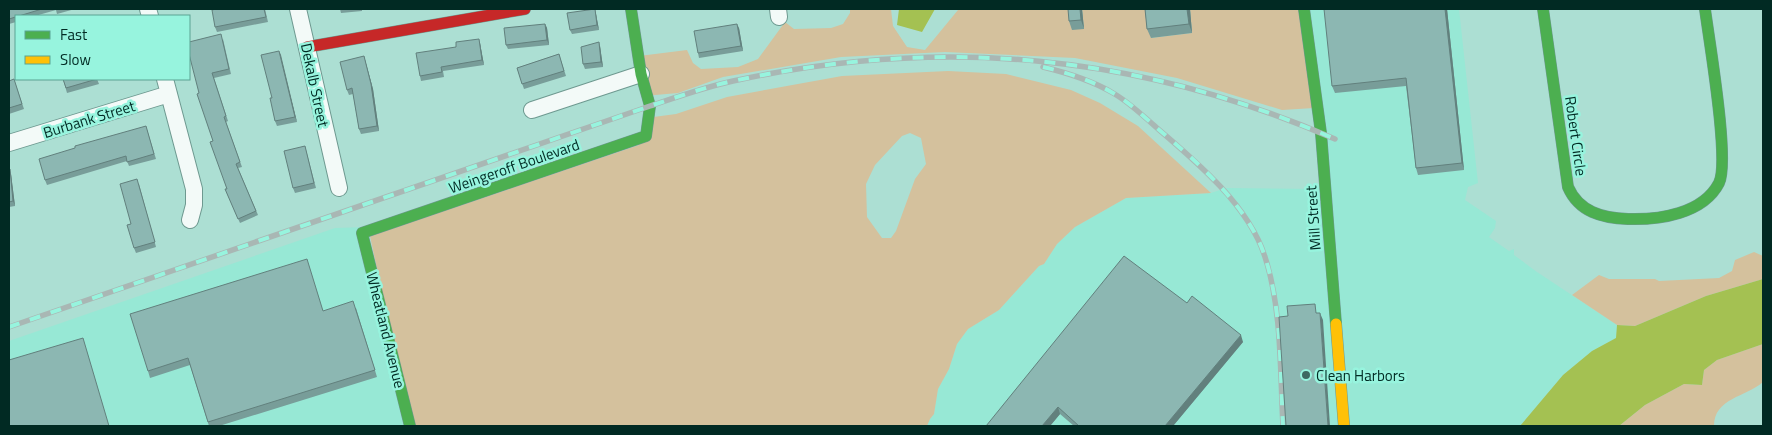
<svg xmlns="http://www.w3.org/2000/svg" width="1772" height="435" viewBox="0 0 1772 435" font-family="'Titillium Web',sans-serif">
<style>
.built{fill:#97e8d5}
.green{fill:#d4c19d;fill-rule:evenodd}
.water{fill:#a4c152}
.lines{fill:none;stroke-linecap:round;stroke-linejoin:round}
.street-casing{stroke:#6e9990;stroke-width:18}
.fast-casing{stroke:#6e9990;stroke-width:12}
.slow-casing{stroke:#6e9990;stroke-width:12}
.jam-casing{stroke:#6e9990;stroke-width:12}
.street{stroke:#f3faf8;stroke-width:16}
.fast{stroke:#4caf50;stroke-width:11}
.slow{stroke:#ffc107;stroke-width:11}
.jam{stroke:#c62828;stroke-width:11}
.rail-casing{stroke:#a9b7b4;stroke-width:5.5}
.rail{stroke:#97f4de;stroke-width:4;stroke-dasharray:11;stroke-linecap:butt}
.wall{fill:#789d99}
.shaded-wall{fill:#62807d}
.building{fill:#8cb7b2;stroke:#62807d}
.poi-dot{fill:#3d6961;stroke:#97f4de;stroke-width:2}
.labels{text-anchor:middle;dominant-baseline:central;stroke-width:5;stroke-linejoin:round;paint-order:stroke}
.street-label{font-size:15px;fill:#012a23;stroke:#97f4de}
.poi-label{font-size:15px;fill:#012a23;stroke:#97f4de;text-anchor:start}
</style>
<rect width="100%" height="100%" fill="#acdfd3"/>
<path class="built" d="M1304,9H1459L1478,183L1468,187L1465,200L1496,221L1495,228L1489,237L1509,251L1514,249V255L1537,272L1617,325L1616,338L1592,351L1563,375L1520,426H927L930,419L934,414L938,389L949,369L957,344L968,329L999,310L1039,266L1044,264L1057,244L1075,227L1126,198L1211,193L1226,188L1320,189Z
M367,227L410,426H9V341L335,228Z"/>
<path class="green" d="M850,9H891L893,26L907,47L925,50L958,10L965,9H1070L1084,29L1082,9H1147L1151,38L1192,33L1190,9H1304L1314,108L1282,110L1177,78L1075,58L945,52L841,57L723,77L678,93L644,96L639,56L687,50L693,63L701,69L738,67L758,59L785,22L794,29L831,28L843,24L850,13Z
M948,71L1006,74L1071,90L1100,103L1138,126L1211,193L1126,198L1075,227L1057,244L1044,264L1039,266L999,310L968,329L957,344L949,369L938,389L934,414L930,419L927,426H410L370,236L639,145L646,118L676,114L727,97L842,76ZM910,133L921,138L926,164L915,179L896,231L891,238H882L867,217L866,184L875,165L902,136Z
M1754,252L1763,256V279L1706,296L1635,326L1617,325L1572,295L1599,275L1609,279H1655L1659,281L1719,278L1732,271L1735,260Z
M1763,344V382C1746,397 1714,398 1714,426H1619L1645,405L1684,384L1702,385L1704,370L1717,360Z"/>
<path class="water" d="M899,9H935L922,32L897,25Z
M1763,279V344L1717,360L1704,370L1702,385L1684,384L1645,405L1619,426H1520L1563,375L1592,351L1616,338L1617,325L1635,326L1706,296Z"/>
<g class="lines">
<g class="street-casing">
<path id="street" d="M148,9L150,16
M298,9L339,188
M778,9L779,17
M165,79L194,189V205L190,220
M532,110L641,74
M9,143L169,94"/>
</g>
<g class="fast-casing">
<path id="fast" d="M1304,9L1321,133L1336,324
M1543,9L1568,187C1579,212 1602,218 1628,219C1659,220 1703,214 1719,183C1730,161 1709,40 1705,9
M410,426L362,233L646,136L650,106L641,74L631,9"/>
</g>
<g class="slow-casing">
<path id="slow" d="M1336,324L1344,426"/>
</g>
<g class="jam-casing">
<path id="jam" d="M307,47L525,9"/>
</g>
<use href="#street" class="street"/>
<use href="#fast" class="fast"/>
<use href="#slow" class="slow"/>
<use href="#jam" class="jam"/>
<g class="rail-casing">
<path id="rail" d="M1043,67C1068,73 1091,80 1113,93C1129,102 1143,116 1157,128C1197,162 1249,206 1265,257C1282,309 1280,372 1283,426
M9,327L650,106C677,97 705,87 733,81C942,36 1139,54 1335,139"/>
</g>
<use href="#rail" class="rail"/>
</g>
<path class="wall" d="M9,9H75L57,14L56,10L35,16H16V22L9,24Z
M265,9L268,22L217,32L215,27Z
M340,9H362V11L341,13Z
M810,9H825L811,10Z
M1082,9L1084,29L1072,30L1069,21Z
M1145,9H1190L1192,33L1151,38L1147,29Z
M1447,9L1464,170L1418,175L1416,168L1406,86L1335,93L1332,86Z
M596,14L599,30L572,34L570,30Z
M545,24L547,28L549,45L508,49L506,45Z
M739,28L743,51L699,58L698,53Z
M223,39L231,74L214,78L228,121L226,122L242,167L238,168L258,215L240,223L225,189H227L199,93Z
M480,43L484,65L443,71L444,77L421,81L420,76Z
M600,46L603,67L585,69L583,64Z
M279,51L297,122L277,126L275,121L272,98Z
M559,54L566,76L524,89L517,68Z
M364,56L373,89L379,131L361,134L359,129L353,94L349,95L347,90Z
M14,79L24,109L9,114V81Z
M63,79H97L99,84L67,93Z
M146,126L156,159L129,166L127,161L47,185L45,180Z
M305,146L316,188L295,193L293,188Z
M9,169L11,174L15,206L9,207Z
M139,184L156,247L136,253L134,248Z
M1187,303L1243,342L1173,426H1074L1060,414L1050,426H986Z
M356,308L377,377L219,426H209L190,365L150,378L148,371L323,311Z"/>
<path class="shaded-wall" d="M595,9L596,14L599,30L597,25Z
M1080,9H1082L1084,29L1081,20Z
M1187,9H1190L1192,33L1189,24Z
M1445,9H1447L1464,170L1462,163Z
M545,24L547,28L549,45L547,40Z
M737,24L739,28L743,51L741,46Z
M479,39L480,43L484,65L482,60Z
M599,42L600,46L603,67L601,62Z
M279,51L281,55L297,122L295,117Z
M364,56L373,89L379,131L377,126Z
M10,169L11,174L15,206L13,201Z
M1320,313L1323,320L1330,426H1328Z
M1241,335L1243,342L1173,426H1165Z
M1058,407L1060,414L1050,426H1042Z"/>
<path class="building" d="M9,9H42L9,19Z
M216,9H264L266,17L215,27L212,10Z
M595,9L597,25L570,30L567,13Z
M1068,9H1080L1081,20L1069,21Z
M1145,9H1187L1189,24L1147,29Z
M1324,9H1445L1462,163L1416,168L1406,78L1332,86Z
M545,24L547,40L506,45L504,28Z
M737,24L741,46L698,53L694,31Z
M221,34L229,69L212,73L226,116L224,117L240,162L236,164L256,211L238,219L225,189H227L210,142L213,141L197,94L199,93L189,54V42Z
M479,39L482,60L441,67L442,72L420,76L416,53L456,47V42Z
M599,42L601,62L583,64L581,47Z
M279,51L295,117L275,121L270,98H272L261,55Z
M559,54L564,71L522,84L517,68Z
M364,56L371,84L377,126L359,129L352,88L347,90L340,62Z
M14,79L22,104L9,108V81Z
M63,79H97L66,88Z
M146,126L154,154L127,162L126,156L45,180L39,159L75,148V146Z
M305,146L314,183L293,188L284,151Z
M9,169H10L13,201L9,202Z
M137,179L155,242L134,248L127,225L131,224L120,184Z
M1124,256L1187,303L1192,296L1241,335L1165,426H1079L1058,407L1042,426H986Z
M307,259L323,311L353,301L375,370L208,422L188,358L148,371L130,314Z
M1315,304L1316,313H1320L1328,426H1286L1279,317L1288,316L1287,306Z
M83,338L109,426H9V360Z"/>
<circle class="poi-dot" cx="1306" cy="375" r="5"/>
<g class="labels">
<g class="street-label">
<text transform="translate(315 85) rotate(78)">Dekalb Street</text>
<text transform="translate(89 119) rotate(-17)">Burbank Street</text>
<text transform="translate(1576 136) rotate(82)">Robert Circle</text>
<text transform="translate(514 166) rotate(-19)">Weingeroff Boulevard</text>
<text transform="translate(1313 218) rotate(-94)">Mill Street</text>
<text transform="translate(386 330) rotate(76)">Wheatland Avenue</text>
</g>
<g class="poi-label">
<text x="1316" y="375">Clean Harbors</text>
</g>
</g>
<rect width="1772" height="435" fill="none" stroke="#012a23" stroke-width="20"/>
<rect x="15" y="15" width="175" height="65" fill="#97f4de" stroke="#5ba393"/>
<rect x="25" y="31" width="25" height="8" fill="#4caf50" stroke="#5ba393"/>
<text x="60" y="40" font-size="15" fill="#012a23">Fast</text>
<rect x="25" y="56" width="25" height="8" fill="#ffc107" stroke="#5ba393"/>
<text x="60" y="65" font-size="15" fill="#012a23">Slow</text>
</svg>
